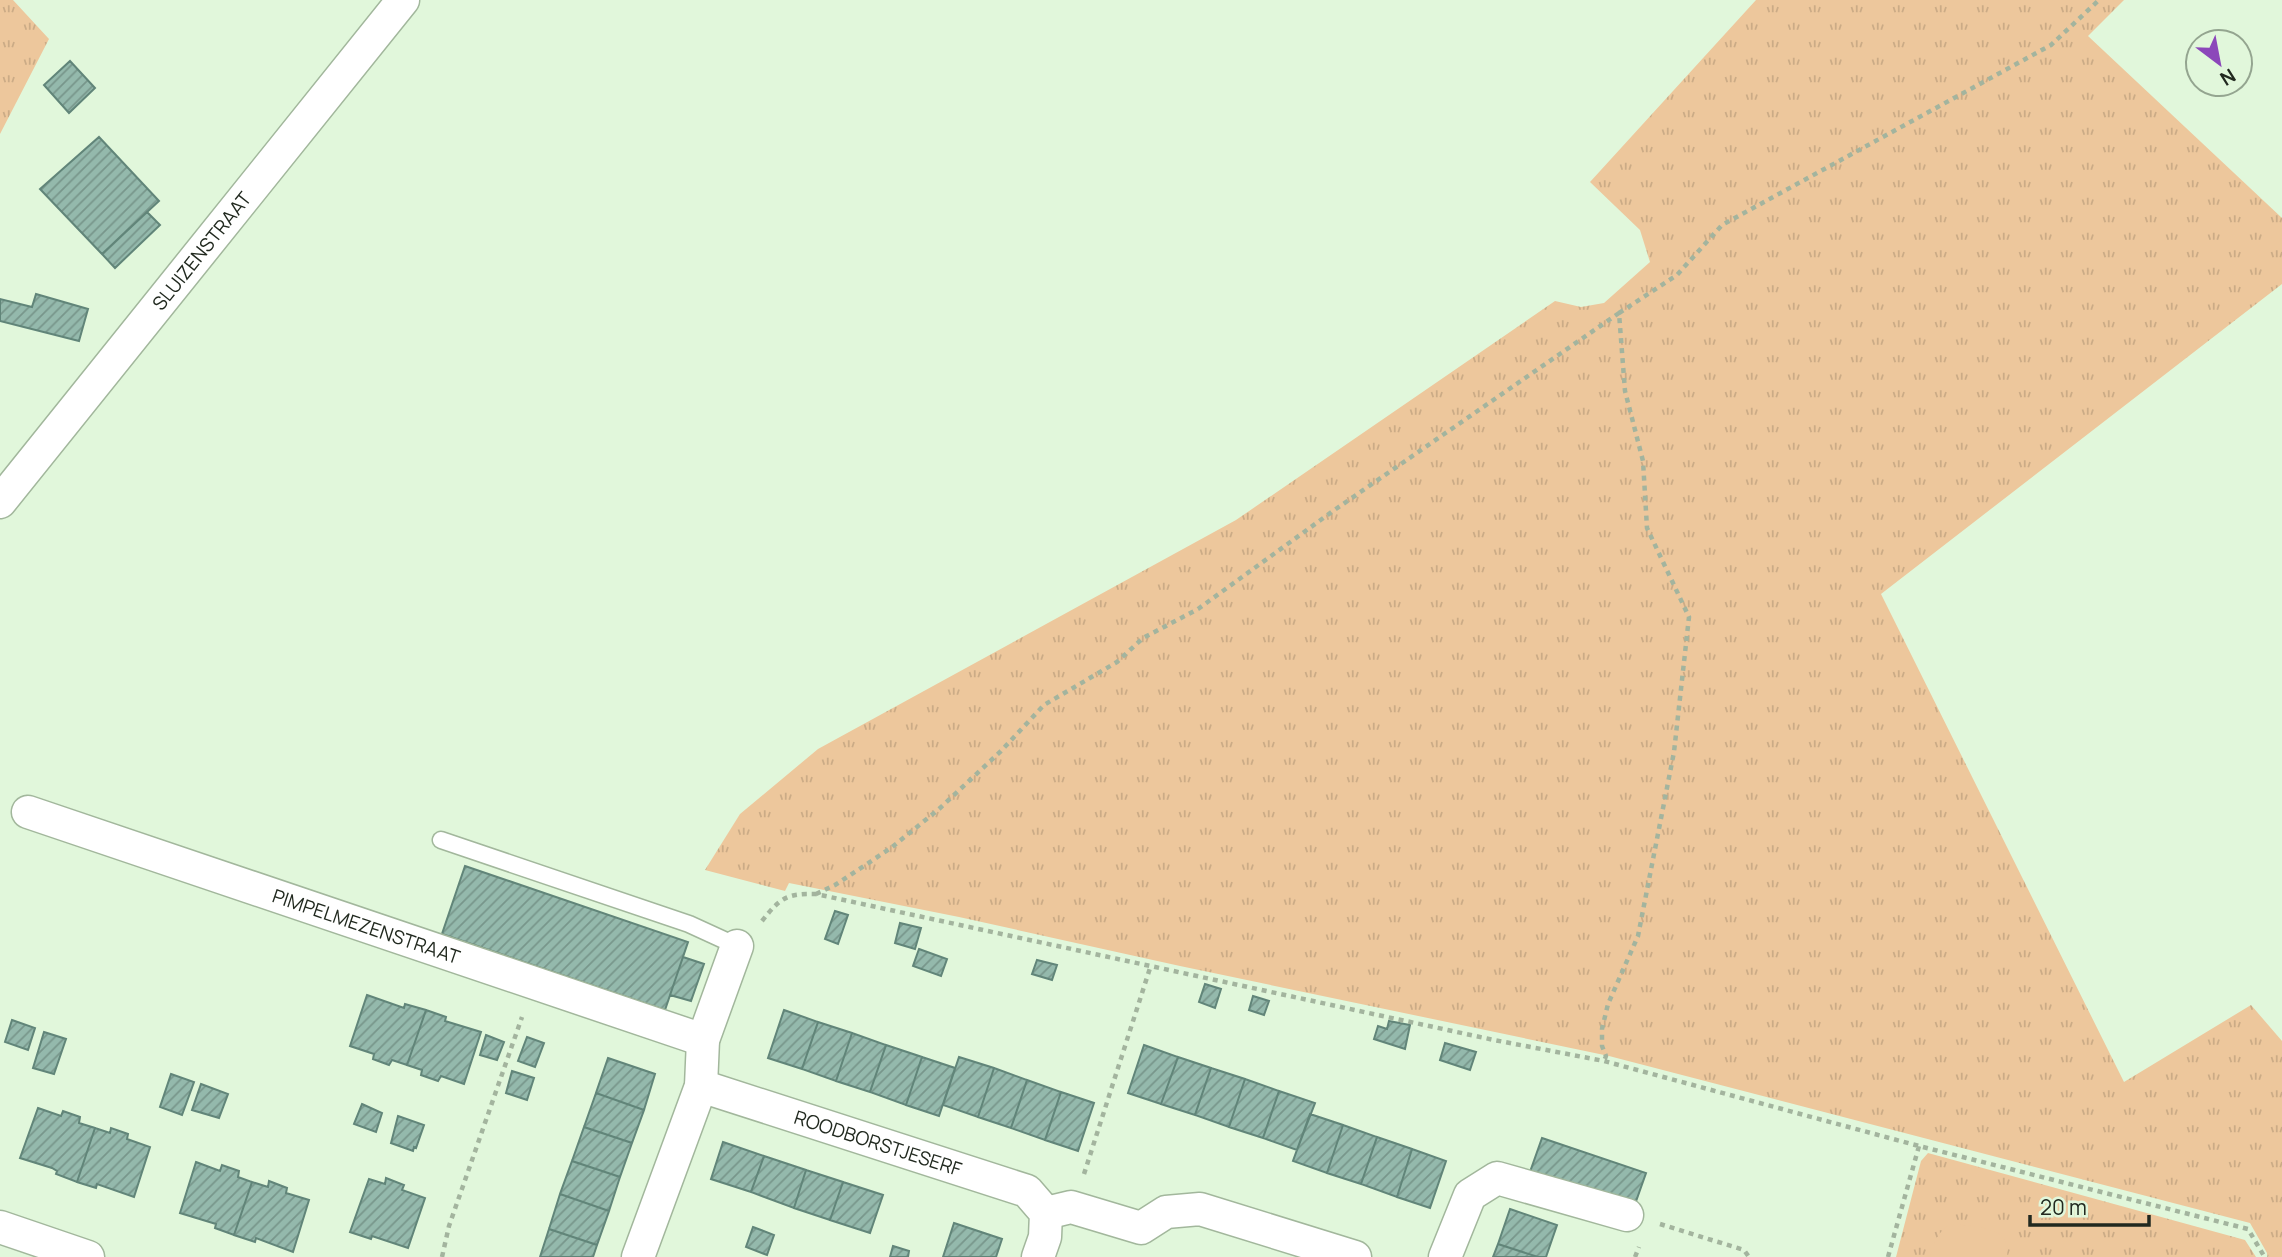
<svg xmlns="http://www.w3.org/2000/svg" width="2282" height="1257" viewBox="0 0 2282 1257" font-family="Manrope,sans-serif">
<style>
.grass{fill:url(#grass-tufts)}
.pitch{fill:#edc79c}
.building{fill:url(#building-hatch);stroke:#618579;stroke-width:2}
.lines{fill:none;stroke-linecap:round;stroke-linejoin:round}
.service-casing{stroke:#a2b79c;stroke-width:19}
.minor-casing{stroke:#a2b79c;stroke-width:35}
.path{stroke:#a3b49e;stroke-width:4.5;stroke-dasharray:5 5;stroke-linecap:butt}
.service{stroke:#fff;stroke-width:16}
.minor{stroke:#fff;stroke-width:32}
.labels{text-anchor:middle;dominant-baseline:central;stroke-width:7;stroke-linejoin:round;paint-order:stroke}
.street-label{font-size:19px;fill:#21291f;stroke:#e1f7db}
</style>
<defs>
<pattern id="grass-tufts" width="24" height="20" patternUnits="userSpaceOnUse" patternTransform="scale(1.75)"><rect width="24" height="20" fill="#edc79c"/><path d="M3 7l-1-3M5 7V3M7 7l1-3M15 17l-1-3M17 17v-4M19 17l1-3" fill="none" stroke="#cbab86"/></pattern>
<pattern id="building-hatch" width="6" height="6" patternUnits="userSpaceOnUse" patternTransform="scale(1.75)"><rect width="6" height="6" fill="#94b9ac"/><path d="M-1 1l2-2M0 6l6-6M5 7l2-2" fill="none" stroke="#78968b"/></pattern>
</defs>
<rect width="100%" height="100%" fill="#e1f7db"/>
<path class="grass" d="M0,0H13L49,39L0,134Z
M1756,0H2124L2088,36L2282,218V284L1881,594L2124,1082L2251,1005L2282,1041V1257H2267V1253L2250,1223L1609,1056L1180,966L959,917L789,883L785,891L705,870L740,814L818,749L1236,520L1555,301L1581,307L1604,303L1650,262L1640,230L1590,182Z
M1928,1153L2245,1240L2256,1257H1896L1921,1161Z"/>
<path class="pitch" d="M1952,1224C1973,1226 2013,1226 2007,1257H1930C1935,1242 1937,1231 1952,1224Z"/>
<path class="building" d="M70,61L95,88L69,113L44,85Z
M99,137L159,201L102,254L40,189Z
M147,212L160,225L115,268L102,254Z
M36,294L88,309L79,341L0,321V299L32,307Z
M465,866L688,942L665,1010L442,934Z
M835,911L848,915L838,944L825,939Z
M900,923L921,928L915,949L895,943Z
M919,949L947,959L941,976L913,966Z
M683,957L704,964L691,1001L670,995Z
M1037,960L1057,965L1052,980L1032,974Z
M1205,984L1221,989L1215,1008L1199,1002Z
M367,995L404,1008L405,1004L426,1010L407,1065L392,1060L389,1065L373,1059L374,1054L350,1046Z
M1253,996L1269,1001L1264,1015L1249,1010Z
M426,1010L446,1017L445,1021L481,1032L464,1084L441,1076L438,1081L421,1075L422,1070L407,1065Z
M784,1010L818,1022L802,1069L768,1058Z
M12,1020L35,1028L28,1050L5,1042Z
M1389,1021L1410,1025L1405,1049L1374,1039L1378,1026L1387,1029Z
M818,1022L852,1033L836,1081L802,1069Z
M44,1032L66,1039L54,1074L33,1068Z
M852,1033L886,1045L870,1092L836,1081Z
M486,1035L504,1042L497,1060L480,1055Z
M527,1037L544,1043L535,1067L518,1061Z
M1445,1043L1476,1052L1470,1070L1440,1060Z
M886,1045L922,1057L906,1105L870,1092Z
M1144,1045L1178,1057L1161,1104L1128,1093Z
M922,1057L955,1068L939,1116L906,1105Z
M959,1057L994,1068L978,1117L943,1105Z
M1178,1057L1211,1068L1195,1115L1161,1104Z
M608,1058L655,1074L644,1110L596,1093Z
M994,1068L1027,1080L1011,1128L978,1117Z
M1211,1068L1245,1079L1229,1127L1195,1115Z
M512,1071L534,1078L527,1100L506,1093Z
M171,1074L194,1082L182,1115L160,1107Z
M1245,1079L1279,1091L1263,1138L1229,1127Z
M1027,1080L1061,1092L1045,1140L1011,1128Z
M201,1084L228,1094L219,1118L192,1110Z
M1279,1091L1315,1103L1297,1150L1263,1138Z
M1061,1092L1094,1103L1078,1151L1045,1140Z
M596,1093L644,1110L632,1143L584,1127Z
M362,1104L382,1113L376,1132L354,1124Z
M38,1108L61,1116L63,1111L80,1117L79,1123L95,1128L77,1182L56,1174L57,1171L52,1168L20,1158Z
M1310,1114L1343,1125L1327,1173L1293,1161Z
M398,1116L424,1125L416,1148L414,1147L413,1151L391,1143Z
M1343,1125L1377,1137L1361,1184L1327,1173Z
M584,1127L632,1143L620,1177L572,1161Z
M95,1128L110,1133L111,1128L128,1134L127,1139L150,1147L134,1197L97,1184L96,1188L77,1182Z
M1377,1137L1412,1149L1397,1197L1361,1184Z
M1542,1138L1646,1173L1634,1207L1530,1172Z
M723,1142L764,1156L751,1192L711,1179Z
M1412,1149L1446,1161L1430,1208L1397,1197Z
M764,1156L806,1170L794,1208L751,1192Z
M572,1161L620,1177L609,1211L560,1194Z
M196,1162L220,1171L222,1165L239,1171L238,1177L252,1182L234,1235L215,1228L216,1224L180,1213Z
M806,1170L843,1182L830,1220L794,1208Z
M386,1178L404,1185L402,1190L425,1198L408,1248L372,1236L371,1239L350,1232L369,1179L385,1184Z
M269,1181L287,1188L286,1193L309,1200L293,1252L256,1238L255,1242L234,1235L252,1182L268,1187Z
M843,1182L883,1195L870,1233L830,1220Z
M560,1194L609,1211L597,1245L549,1229Z
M1510,1209L1557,1225L1546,1257H1538L1498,1244Z
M954,1223L1002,1239L996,1257H943Z
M753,1227L774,1235L767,1255L746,1247Z
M549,1229L597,1245L593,1257H540Z
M1498,1244L1538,1257H1493Z
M893,1246L909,1251L908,1257H890Z"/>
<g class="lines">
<g class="service-casing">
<path id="service" d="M441,840L689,924L737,946"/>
</g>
<g class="minor-casing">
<g id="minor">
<path id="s1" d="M0,502L403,0"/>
<path id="s2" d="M28,812L703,1040"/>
<path id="s3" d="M701,1086L1027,1191L1046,1213L1045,1237L1038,1257"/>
<path d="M1046,1213L1071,1207L1141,1228L1166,1212L1200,1209L1355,1257"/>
<path d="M0,1227L88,1257"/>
<path d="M638,1257L701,1086L703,1040L737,946"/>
<path d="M1445,1257L1470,1195L1497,1178L1627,1215"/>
</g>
</g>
<path class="path" d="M1619,313L1677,275L1722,225L2051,45L2099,0
M816,894L835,885L891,848L939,809L1001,751L1044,705L1117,662L1143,638L1198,609L1333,511L1619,313L1625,391L1643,461L1647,528L1689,617L1674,752L1638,936L1608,1004L1602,1029V1046L1606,1056L1604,1061
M762,921C780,898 787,893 816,894L1494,1040L1604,1061L1919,1146L2248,1229L2264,1256L2268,1257
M1084,1174L1151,965
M1660,1224L1744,1250L1749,1257
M442,1257L449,1226L522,1017
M1635,1257L1639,1247
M1888,1257L1919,1146"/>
<use href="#service" class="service"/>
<use href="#minor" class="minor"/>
</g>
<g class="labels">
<g class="street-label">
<text stroke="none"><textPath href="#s1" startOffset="322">SLUIZENSTRAAT</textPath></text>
<text stroke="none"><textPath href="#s2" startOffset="357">PIMPELMEZENSTRAAT</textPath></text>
<text stroke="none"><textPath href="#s3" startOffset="186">ROODBORSTJESERF</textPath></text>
</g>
</g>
<g transform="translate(2219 63) rotate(148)"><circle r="33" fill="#e1f7db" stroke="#94a590" stroke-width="2"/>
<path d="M0-5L12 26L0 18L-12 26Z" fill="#8c47ba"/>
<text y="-10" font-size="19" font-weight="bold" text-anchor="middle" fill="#21291f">N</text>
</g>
<path d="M2030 1215v10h119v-10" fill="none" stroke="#21291f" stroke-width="3.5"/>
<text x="2040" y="1215" font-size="21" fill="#21291f" stroke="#e1f7db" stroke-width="5" paint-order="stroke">20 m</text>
</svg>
